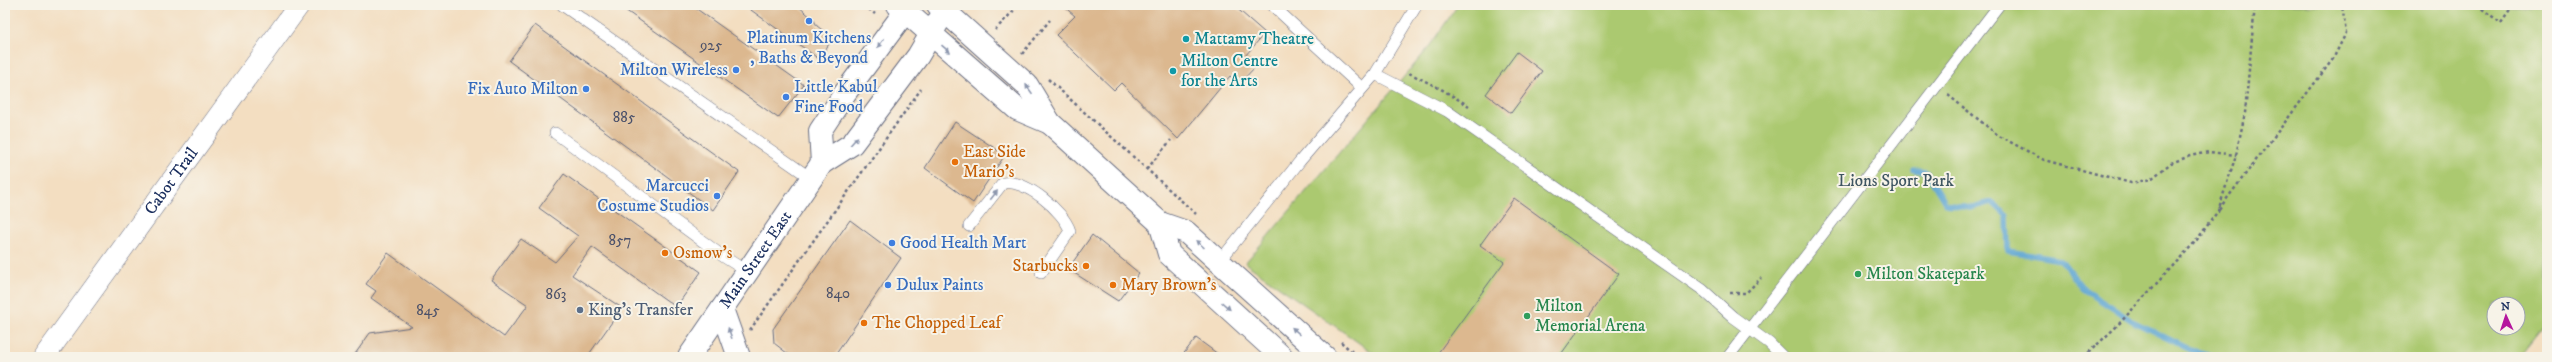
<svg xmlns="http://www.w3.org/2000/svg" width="2552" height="362" viewBox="0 0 2552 362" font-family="'IM FELL DW Pica',serif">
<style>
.green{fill:#abc96f;stroke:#637c66;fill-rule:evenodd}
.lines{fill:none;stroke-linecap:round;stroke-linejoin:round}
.stream{stroke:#5ba5d2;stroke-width:5.5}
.building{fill:#dcb88f}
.service-casing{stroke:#676c81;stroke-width:12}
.minor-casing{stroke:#676c81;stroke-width:22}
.secondary-casing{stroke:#676c81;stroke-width:24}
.path{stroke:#676c81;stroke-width:2.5;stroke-dasharray:3 3;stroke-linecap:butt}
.service{stroke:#fff;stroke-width:11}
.minor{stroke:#fff;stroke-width:21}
.secondary{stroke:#fff;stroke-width:22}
.oneway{fill:#8d97ae}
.shop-dot{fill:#3f7fe0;stroke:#f7f3e8;stroke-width:1.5}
.culture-dot{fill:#0f9aa8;stroke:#f7f3e8;stroke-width:1.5}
.food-dot{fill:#e8710a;stroke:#f7f3e8;stroke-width:1.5}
.leisure-dot{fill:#2e9e5b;stroke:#f7f3e8;stroke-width:1.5}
.service-dot{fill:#5c6f8a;stroke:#f7f3e8;stroke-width:1.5}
.labels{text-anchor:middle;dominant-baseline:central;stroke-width:4;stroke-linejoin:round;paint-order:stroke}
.number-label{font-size:15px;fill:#4b516a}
.shop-label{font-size:17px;fill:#366cbe;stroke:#f7f3e8;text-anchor:end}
.culture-label{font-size:17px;fill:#0d838f;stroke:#f7f3e8;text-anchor:start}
.food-label{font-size:17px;fill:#c56008;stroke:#f7f3e8;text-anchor:start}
.street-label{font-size:17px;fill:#1b2f5e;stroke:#f7f3e8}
.park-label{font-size:17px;fill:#3f5662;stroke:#f7f3e8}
.leisure-label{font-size:17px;fill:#27864d;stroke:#f7f3e8;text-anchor:start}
.service-label{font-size:17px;fill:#4e5e75;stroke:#f7f3e8;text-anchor:start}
</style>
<rect width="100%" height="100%" fill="#f7f3e8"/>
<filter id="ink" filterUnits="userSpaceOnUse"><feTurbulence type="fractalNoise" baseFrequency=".025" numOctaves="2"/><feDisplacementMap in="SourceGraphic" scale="8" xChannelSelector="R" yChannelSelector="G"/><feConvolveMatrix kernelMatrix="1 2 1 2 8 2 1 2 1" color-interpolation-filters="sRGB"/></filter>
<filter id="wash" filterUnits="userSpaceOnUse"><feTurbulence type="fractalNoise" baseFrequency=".012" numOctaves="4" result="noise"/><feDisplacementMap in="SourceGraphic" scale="16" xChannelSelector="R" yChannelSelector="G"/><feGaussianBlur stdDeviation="0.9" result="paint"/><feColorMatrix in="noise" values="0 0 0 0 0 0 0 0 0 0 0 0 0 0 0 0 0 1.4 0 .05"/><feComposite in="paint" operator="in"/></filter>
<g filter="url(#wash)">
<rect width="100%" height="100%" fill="#f3dec1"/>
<path class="green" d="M1458,5H2547V322L2519,357H1379L1245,263L1426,51ZM2494,304H2518V328H2494Z"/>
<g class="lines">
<path class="stream" d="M1914,170L1926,171L1946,204L1970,208L1992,202L2007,216L2008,251L2061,260L2084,290L2134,322L2191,350L2219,357"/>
</g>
<g id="blocks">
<path class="building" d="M618,5H691L804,85L778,118Z
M744,5H797L814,20L817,26L833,38L819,59Z
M1062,5H1233L1265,33L1245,56L1256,66L1240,83L1230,76L1178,139L1121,83L1114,90L1056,35L1075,16Z
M535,25L739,172L713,210L509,61Z
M1517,52L1542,71L1511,113L1486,94Z
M955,122L1005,155L973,203L925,168Z
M564,174L701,272L676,307L592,247L572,275L622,308L587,357H353L370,333L412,327L371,298L376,291L366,284L388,253L504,337L528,305L491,280L521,239L555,262L578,236L539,208Z
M1514,198L1619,274L1559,357H1435L1504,262L1480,245Z
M850,220L901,258L834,357H792L774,343L773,329Z
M1092,235L1139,273L1118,301L1068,269Z
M1196,338L1222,357H1181Z"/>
</g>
</g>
<g filter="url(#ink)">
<use href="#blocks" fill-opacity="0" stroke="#676c81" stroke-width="1"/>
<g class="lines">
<g class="service-casing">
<path id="service" d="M562,5L812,179
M1272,5L1362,88
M1375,74L1447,111L1703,290L1733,317L1769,343L1783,357
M555,133L724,257L748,272
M969,226L1003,183C1024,178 1064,211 1070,231L1041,273
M1219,262L1300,161L1375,74L1417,5
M1728,357L1999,5"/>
</g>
<g class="minor-casing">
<g id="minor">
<path id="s1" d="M44,357L299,5"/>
</g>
</g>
<g class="secondary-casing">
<g id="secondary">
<path d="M898,5L1017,109L1050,123"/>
<path d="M938,5L1027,85L1050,123L1160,223L1186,232L1325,357"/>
<path d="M822,163L820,131L845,93L910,5"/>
<path d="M1160,223L1169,254L1282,357"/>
<path d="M722,309L739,357"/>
<path id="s2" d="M689,357L822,163L852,144L918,56L948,5"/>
</g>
</g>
<path class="path" d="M864,5L875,14
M2477,5L2501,23L2514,5
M995,30L1019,5
M1022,54L1050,20
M1409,73L1441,89L1469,106
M1048,79L1196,214
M1948,95L1999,136L2044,160L2131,183L2151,179L2171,163L2190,156L2209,152L2236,155
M1147,169L1171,140
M2219,209L2333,59L2346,33L2342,5
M1730,293H1746L1761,278
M750,330L921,89
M1341,342L1358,357
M2077,357L2088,353L2116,327L2196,241L2218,211L2236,155L2245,113L2255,5"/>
<use href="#service" class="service"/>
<use href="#minor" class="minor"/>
<use href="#secondary" class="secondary"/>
</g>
<defs><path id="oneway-solid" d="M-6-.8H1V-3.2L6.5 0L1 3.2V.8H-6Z"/></defs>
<g class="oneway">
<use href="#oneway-solid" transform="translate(881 43) rotate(126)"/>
<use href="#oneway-solid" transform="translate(946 49) rotate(41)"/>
<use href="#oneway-solid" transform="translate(1029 89) rotate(-125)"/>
<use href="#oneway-solid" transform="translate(854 141) rotate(-48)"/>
<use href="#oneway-solid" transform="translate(994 195) rotate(-52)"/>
<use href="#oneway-solid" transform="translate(1200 244) rotate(-138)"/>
<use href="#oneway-solid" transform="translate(1226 306) rotate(42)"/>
<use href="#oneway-solid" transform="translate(1296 331) rotate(-138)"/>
<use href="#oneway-solid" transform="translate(730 333) rotate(-109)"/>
</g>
</g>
<g class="shop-dot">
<circle cx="809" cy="21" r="4"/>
<circle cx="736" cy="70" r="4"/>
<circle cx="586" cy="89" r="4"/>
<circle cx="786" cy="97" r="4"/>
<circle cx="717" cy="196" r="4"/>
<circle cx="892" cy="243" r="4"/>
<circle cx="888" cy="285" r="4"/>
</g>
<g class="culture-dot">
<circle cx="1186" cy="39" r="4"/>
<circle cx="1173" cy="71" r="4"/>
</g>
<g class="food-dot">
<circle cx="955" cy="162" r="4"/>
<circle cx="665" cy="253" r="4"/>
<circle cx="1086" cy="266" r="4"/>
<circle cx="1113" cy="285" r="4"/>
<circle cx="864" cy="323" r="4"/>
</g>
<g class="leisure-dot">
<circle cx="1858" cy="274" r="4"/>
<circle cx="1527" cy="316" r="4"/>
</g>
<circle class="service-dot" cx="580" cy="310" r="4"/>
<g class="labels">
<g class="number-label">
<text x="711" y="45">925</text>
<text x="624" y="117">885</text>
<text x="620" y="240">857</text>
<text x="838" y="293">840</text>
<text x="556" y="294">863</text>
<text x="428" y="310">845</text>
</g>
<g class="shop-label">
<text x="809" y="38" text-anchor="middle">Platinum Kitchens<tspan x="809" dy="20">, Baths &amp; Beyond</tspan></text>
<text x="728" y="70">Milton Wireless</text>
<text x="794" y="87" text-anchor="start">Little Kabul<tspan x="794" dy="20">Fine Food</tspan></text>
<text x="578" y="89">Fix Auto Milton</text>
<text x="709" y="186">Marcucci<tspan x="709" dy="20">Costume Studios</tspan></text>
<text x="900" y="243" text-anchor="start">Good Health Mart</text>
<text x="896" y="285" text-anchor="start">Dulux Paints</text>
</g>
<g class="culture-label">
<text x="1194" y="39">Mattamy Theatre</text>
<text x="1181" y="61">Milton Centre<tspan x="1181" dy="20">for the Arts</tspan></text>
</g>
<g class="food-label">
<text x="963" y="152">East Side<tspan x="963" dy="20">Mario's</tspan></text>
<text x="673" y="253">Osmow's</text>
<text x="1078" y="266" text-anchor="end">Starbucks</text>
<text x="1121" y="285">Mary Brown's</text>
<text x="872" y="323">The Chopped Leaf</text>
</g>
<g class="street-label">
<text stroke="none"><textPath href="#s1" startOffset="217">Cabot Trail</textPath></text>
<text stroke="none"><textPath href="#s2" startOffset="118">Main Street East</textPath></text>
</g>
<g class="park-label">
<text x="1896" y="181">Lions Sport Park</text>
</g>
<g class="leisure-label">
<text x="1866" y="274">Milton Skatepark</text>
<text x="1535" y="306">Milton<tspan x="1535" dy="20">Memorial Arena</tspan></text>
</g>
<g class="service-label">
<text x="588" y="310">King’s Transfer</text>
</g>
</g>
<rect width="2552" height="362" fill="none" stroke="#f7f3e8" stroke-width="20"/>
<g transform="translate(2506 316) rotate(357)"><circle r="19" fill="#f7f3e8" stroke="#9fa5b1"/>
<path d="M0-3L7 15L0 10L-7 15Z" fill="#b5179e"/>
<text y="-6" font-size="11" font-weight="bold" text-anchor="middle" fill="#1b2f5e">N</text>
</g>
</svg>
